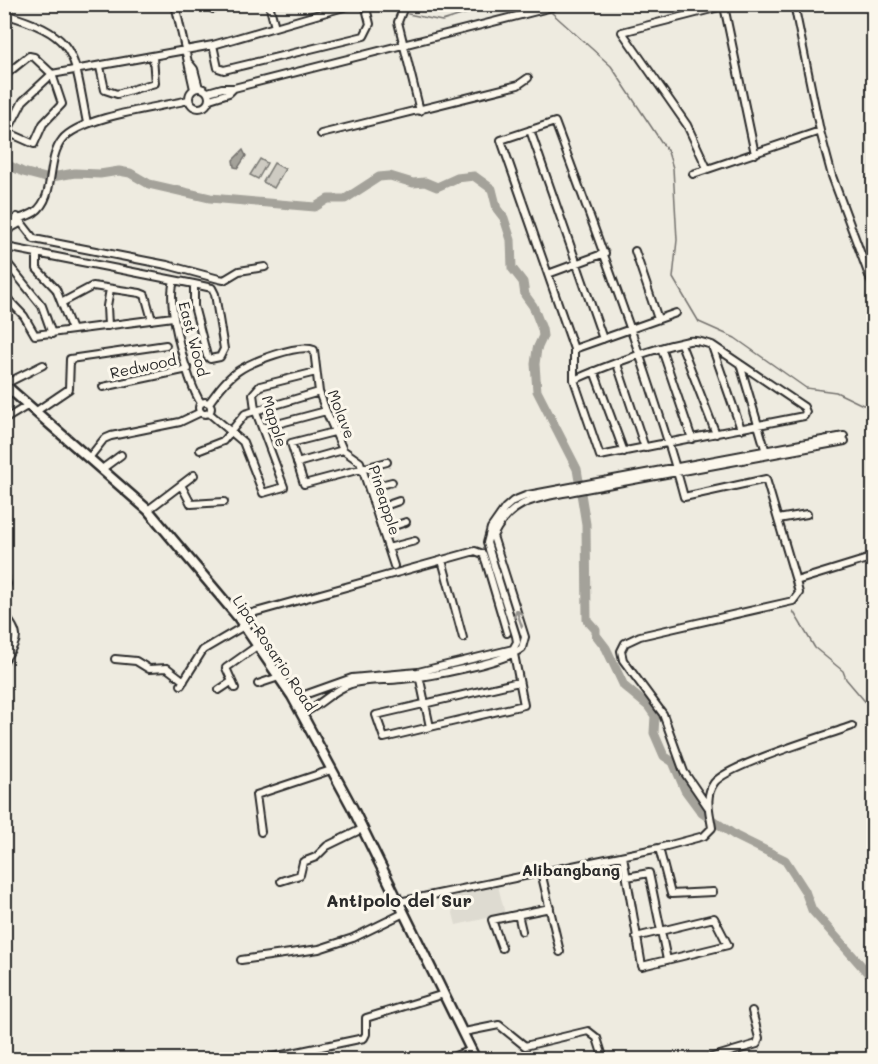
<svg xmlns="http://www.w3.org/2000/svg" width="878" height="1064" viewBox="0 0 878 1064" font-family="Mali,sans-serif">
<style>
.built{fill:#dedbd1}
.green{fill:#cecbc2;stroke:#7c7b76;stroke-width:1.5}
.water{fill:#a4a29a;stroke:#74726e;stroke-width:1.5}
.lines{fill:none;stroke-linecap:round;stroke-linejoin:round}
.stream{stroke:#74726e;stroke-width:1.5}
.river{stroke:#a4a29a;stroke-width:9}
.minor-casing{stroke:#2b2b2b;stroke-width:10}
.major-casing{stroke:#2b2b2b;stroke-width:13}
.minor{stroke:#fbf7ec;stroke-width:6}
.major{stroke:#fbf7ec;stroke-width:8}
.oneway{stroke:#93918c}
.labels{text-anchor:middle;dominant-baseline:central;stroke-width:6;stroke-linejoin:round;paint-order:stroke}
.street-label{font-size:15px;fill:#2b2b2b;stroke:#fbf7ec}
.neighbourhood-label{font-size:16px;font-weight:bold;fill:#2b2b2b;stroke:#fbf7ec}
.quarter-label{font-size:18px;font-weight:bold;fill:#2b2b2b;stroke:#fbf7ec}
</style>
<rect width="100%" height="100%" fill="#eeebe0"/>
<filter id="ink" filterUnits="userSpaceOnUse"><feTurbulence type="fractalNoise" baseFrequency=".0167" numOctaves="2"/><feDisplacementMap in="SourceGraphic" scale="12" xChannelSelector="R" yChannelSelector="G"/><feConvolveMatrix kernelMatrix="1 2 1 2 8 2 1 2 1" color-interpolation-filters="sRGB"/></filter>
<g filter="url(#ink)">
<path class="built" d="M497,882L505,914L456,925L452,909L448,910L445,893Z"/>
<path class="green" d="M260,159L267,163L258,179L250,175Z
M274,163L285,169L274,188L263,182Z"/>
<path class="water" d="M243,150L246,156L238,168L234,167L233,160Z"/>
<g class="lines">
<path class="stream" d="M384,4L396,10
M552,13L611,66L668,152L673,168L677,240L673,278L699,322L735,338L806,388L836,392L863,405L874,403
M408,14L442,21L497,4
M793,611L815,648L843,671L846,679L874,712
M870,976L874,971"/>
<path class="river" d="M4,163L23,172L46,178L75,173L100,174L119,171L130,173L149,184L210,198L315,207L328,199H345L379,177L390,176L413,183L425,182L437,187L457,178L474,176L492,189L497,209L504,218L511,240L512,268L523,282L525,295L533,306L542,329L543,336L537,349L535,364L537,391L577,469L586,524L587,620L596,630V635L606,648L624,686L648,706L655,716L654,733L664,756L673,762L685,790L702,813L736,836L785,860L805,891L812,910L874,980"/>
<g class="minor-casing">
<path id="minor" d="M175,4L194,89
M207,4L213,9L233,4
M269,4L275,27
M405,4L398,22L420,111
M794,4L820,131L832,176L874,289
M868,4L874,12
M724,6L755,154
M4,14C79,36 73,53 87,123
M4,33L9,4
M213,45L218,68L224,70L364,36L370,24L365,4
M190,64L194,69L199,88
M100,67L105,90L117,94L155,83L153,57
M4,76L29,56L34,57L52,74L62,104L43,124L34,144L5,131
M189 98a10 10 0 1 1 20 0a10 10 0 1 1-20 0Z
M208,92L222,88H234L564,4
M210,99L229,93L234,88
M530,130L603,339
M7,132L23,101L52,74L213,45L354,4
M321,134L518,85L528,78
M707,168L687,125L622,32L731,4
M693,174L820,131
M17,217L34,239L167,265L219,279L224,280L239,271L265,267
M4,224C14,219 26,218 35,212C56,197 46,160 62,140C79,117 159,107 189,100
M4,232L22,222
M635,251L658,319
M4,252L11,248L194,284L212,288L215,294L224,349L220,357L210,359L207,356L194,306V284
M37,253V269L56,289L72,330
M4,259L42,306L52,334
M548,274L605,253
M174,281C166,304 187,383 201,403
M4,295L24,316L35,335L173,317
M63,302L93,286L140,293L145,295L152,320
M108,326L107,306L110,289
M681,344L716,434
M712,346L741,429
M574,349L676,313
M662,350L692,439
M617,364L645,448
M740,364L766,452
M594,371L624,452
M574,380C605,366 657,347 689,341C697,340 705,343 712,345L804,407L806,412L804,416L600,456L574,380V349L501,140L555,122C585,202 614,281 642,362C657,407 672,451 684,497L766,479L796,581L799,593L793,601L640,636L625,643L621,651L623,660L663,714L684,772L708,807
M5,384L43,365
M103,387L188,369
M199 408a6 6 0 1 1 12 0a6 6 0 1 1-12 0Z
M209,403C217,392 226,379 238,371C251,362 299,343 314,350L319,392L326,411L343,450L360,462L394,566
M35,412L69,389L70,359L166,345
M209,413L243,442L263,493L284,487L255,409L253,394L260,386L316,372
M4,420L27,406
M262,428L326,411
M334,432L291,443L304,484L387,462
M200,450L223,441L245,414L319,392
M89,458L104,439L111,436L180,422L201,412
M297,463L343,450
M102,469L121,455
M181,485L191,504L224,502
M369,488L392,482
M376,509L399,501
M148,510L194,475
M778,519L807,514
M382,530L406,522
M388,548L415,541
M442,560L463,638
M4,573L7,584L4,593
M796,581L874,557
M4,614C21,637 19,637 4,661
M238,617L475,551L483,554L486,562L507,633
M115,659L136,661L149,669L167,668L184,681
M419,675L430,727L524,705L514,654
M258,684L279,677
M181,685L203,650L244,626
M235,688L226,668L257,646
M219,690L231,682
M293,699L352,678L418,672L513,649L517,642L516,636L487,543L491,528L505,508L513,501L528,495L844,436
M301,714C321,706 330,691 351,684C368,679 385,681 402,679C427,677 505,663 522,648L525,637L493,536C511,499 538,498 574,491L845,441
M430,727L384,738L376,715L519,682
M261,832L256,795L331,770
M659,848L671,894L713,892
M623,856L642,966L728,945L714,918L636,937
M541,872L560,952
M627,877L649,873L667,960
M281,881L300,875L303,862L316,857L327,846L362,829
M399,902L659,848L704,836L712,828C710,813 704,797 714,783C727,765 826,736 852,726
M518,914L522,931
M502,948L492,920L550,908
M241,960L319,949L353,938L404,913
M464,1032L499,1025L525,1046L588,1031L597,1038L604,1060
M268,1058L364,1038L366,1034V1018L444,994
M444,1060L471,1050
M703,1060L757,1044L759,1038L752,1011"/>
</g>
<g class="major-casing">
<path id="major" d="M4,384L148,510L238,617L292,696L353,809L476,1060"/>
</g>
<use href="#minor" class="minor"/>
<use href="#major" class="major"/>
</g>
<defs><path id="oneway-shaft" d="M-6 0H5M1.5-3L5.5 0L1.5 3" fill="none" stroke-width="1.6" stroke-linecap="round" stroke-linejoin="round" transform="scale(1.5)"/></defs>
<use class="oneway" href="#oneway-shaft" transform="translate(519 618) rotate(-109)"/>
</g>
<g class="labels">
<g class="street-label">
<text transform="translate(194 339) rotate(75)">East Wood</text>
<text transform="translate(143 366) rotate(-12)">Redwood</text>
<text transform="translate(342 414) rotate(69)">Molave</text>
<text transform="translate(275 421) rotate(73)">Mapple</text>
<text transform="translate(385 500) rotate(72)">Pineapple</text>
<text transform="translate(275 653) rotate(56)">Lipa-Rosario Road</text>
</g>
<g class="neighbourhood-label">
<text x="571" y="869">Alibangbang</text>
</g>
<g class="quarter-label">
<text x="399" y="900">Antipolo del Sur</text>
</g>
</g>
<rect width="878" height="1064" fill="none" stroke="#fbf7ec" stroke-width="24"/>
<rect x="12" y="12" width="854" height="1040" fill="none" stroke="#2b2b2b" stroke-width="2" filter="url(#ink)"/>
</svg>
